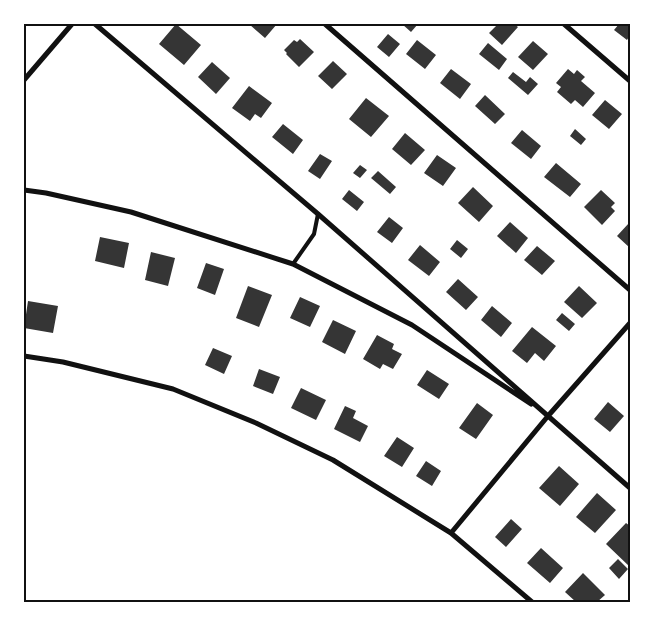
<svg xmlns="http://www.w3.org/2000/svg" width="654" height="626" viewBox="0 0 654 626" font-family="Ubuntu,sans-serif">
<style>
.building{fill:#353535}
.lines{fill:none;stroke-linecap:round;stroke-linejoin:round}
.service{stroke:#111;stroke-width:4}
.minor{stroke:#111;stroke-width:5}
.neatline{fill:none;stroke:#111;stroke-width:2}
</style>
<rect width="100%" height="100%" fill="#fff"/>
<path class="building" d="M176,24L201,45L184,65L159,44Z
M249,24H277L265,38Z
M402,24H418L411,32Z
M498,24H514L518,27L502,45L489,33Z
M619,24H630V35L627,40L614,30Z
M388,34L400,44L389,57L377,47Z
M300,39L314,52L299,67L286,54L287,53L284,50L294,40L297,42Z
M417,40L436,55L425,69L406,54Z
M533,41L548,54L533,70L518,57Z
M488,43L507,59L499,70L479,54Z
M333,61L347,74L332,89L318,76Z
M212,62L230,78L216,94L198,77Z
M451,69L471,84L460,99L440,83Z
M568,69L574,74L577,70L585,77L581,81L595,93L583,107L575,100L571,104L557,92L561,87L556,83Z
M513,72L526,82L530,77L538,84L528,95L508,78Z
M249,86L272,103L261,118L255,114L250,121L232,108Z
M485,95L505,114L495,124L475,106Z
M366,98L389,116L371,137L349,119Z
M605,100L622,114L609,129L592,115Z
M283,124L303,140L293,154L272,137Z
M575,129L586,139L581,145L570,136Z
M522,130L541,146L531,159L511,143Z
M405,133L425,150L411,165L392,149Z
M320,154L332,161L320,179L308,171Z
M437,155L456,168L443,186L424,173Z
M556,163L581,184L570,197L544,177Z
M360,165L367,170L360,178L353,173Z
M378,171L396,187L390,194L371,178Z
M473,187L493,206L479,222L458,203Z
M349,190L364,202L357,211L342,199Z
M601,190L615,203L611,207L615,211L602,225L584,207Z
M389,217L403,228L392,243L377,232Z
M510,222L528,238L516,253L497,236Z
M629,223L630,224V248L617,236Z
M100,237L129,243L124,268L95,261Z
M457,240L468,249L461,258L450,249Z
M420,245L440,262L429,276L408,260Z
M537,246L555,261L542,275L524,260Z
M151,252L175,258L168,286L145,280Z
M206,263L224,269L215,295L197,288Z
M458,279L478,297L466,310L446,292Z
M248,286L272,295L259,327L236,318Z
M579,286L597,303L582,318L564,302Z
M300,297L320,306L310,327L290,318Z
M28,301L58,306L53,333L24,328Z
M492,306L512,323L501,337L481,320Z
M562,313L575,324L569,331L556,320Z
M333,320L356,331L345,354L322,342Z
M532,327L556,346L544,361L535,353L527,363L512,351Z
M377,335L394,344L392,349L402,354L393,369L383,364L380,369L363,359Z
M213,348L232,356L224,374L205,365Z
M259,369L280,377L273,394L253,386Z
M427,370L449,384L439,399L417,385Z
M301,388L326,400L316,420L291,408Z
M608,402L624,416L610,432L594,419Z
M477,403L493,415L476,439L459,428Z
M345,406L356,411L353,418L368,426L360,442L334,429Z
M397,437L414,448L402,467L384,456Z
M426,461L441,471L432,486L416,476Z
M559,466L579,484L560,506L539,488Z
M597,493L616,510L595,533L576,517Z
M511,519L522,529L506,547L495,537Z
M626,523L630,526V567L606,544Z
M541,548L563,568L550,583L527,563Z
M618,559L628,569L619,579L609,568Z
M583,573L605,595L597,602H576L565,592Z"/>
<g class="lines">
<path class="service" d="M293,264L314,234L318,214"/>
<path class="minor" d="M95,24L318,214L630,488
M325,24L630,290
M564,24L630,81
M24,80L72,24
M24,190L46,193L131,212L293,264L412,325L531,404
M24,356L63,362L173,389L256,423L333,460L451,533L532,602
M451,533L548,416L630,323"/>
</g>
<rect width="654" height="626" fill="none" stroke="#ffffff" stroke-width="50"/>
<rect x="25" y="25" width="604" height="576" class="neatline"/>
</svg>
